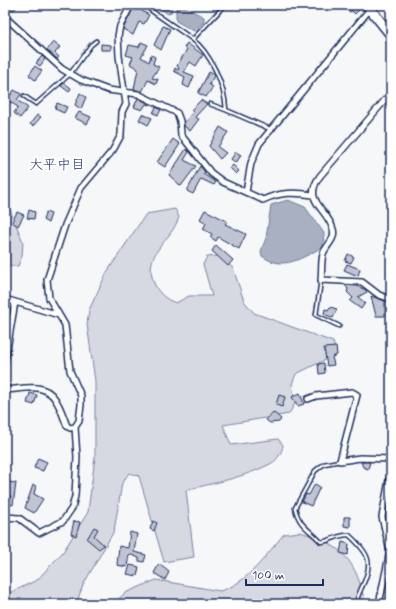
<svg xmlns="http://www.w3.org/2000/svg" width="396" height="609" viewBox="0 0 396 609" font-family="Mynerve,'Klee One',sans-serif">
<style>
.green{fill:#d6d9e2;stroke:#7884a0}
.water{fill:#a9b0c1;stroke:#707c99}
.building{fill:#c0c4d3;stroke:#1b2f5e}
.lines{fill:none;stroke-linecap:round;stroke-linejoin:round}
.service-casing{stroke:#1b2f5e;stroke-width:5.5}
.minor-casing{stroke:#1b2f5e;stroke-width:8}
.trunk-casing{stroke:#1b2f5e;stroke-width:12}
.service{stroke:#fff;stroke-width:2.5}
.minor{stroke:#fff;stroke-width:5}
.trunk{stroke:#fff;stroke-width:9}
.labels{text-anchor:middle;dominant-baseline:central;stroke-width:4;stroke-linejoin:round;paint-order:stroke}
.quarter-label{font-size:14px;fill:#1b2f5e;stroke:#fff}
</style>
<rect width="100%" height="100%" fill="#f6f7f9"/>
<filter id="ink" filterUnits="userSpaceOnUse"><feTurbulence type="fractalNoise" baseFrequency=".025" numOctaves="2"/><feDisplacementMap in="SourceGraphic" scale="8" xChannelSelector="R" yChannelSelector="G"/><feConvolveMatrix kernelMatrix="1 2 1 2 8 2 1 2 1" color-interpolation-filters="sRGB"/></filter>
<g filter="url(#ink)">
<path class="green" d="M5,197L23,242L22,256L18,266L5,267Z
M175,209L179,217C171,242 142,253 154,283C159,294 165,299 176,303L189,296H212L203,264L207,257L219,256L233,268L244,301L254,313L333,342L336,352L325,360L296,374L292,384L295,403L289,414L223,425L231,445L278,439L283,445C282,452 278,459 272,463C246,477 214,483 186,490L194,557L164,562L139,476L129,473L122,483L114,531L83,585L76,604H5V595L37,580L63,552L88,512L95,457V381L87,324L89,310L107,272L146,214Z
M300,532C342,544 357,561 365,604H113L125,593L156,580L220,591C247,584 267,554 284,534Z"/>
<path class="water" d="M155,5H172L171,13L168,14Z
M176,5H181L204,17V22L194,31L176,21Z
M288,200L305,207L324,233L323,247C303,257 284,272 262,256L261,251L266,238L271,205Z"/>
<path class="building" d="M5,5H18L14,10L11,9L8,14L5,12L7,6Z
M135,5H141L144,8L142,11L149,15L144,24L139,22L133,35L123,29Z
M342,5H353L359,10L355,14L352,11L350,12Z
M163,26L170,29L161,50L154,45Z
M53,42L60,47L55,53L59,57L57,59L47,50Z
M141,42L148,45L141,57L149,62L151,55L155,57L153,64L159,67L152,78L158,79L156,84L148,80L142,92L134,89L138,69L130,64L133,57L126,55L129,45L139,47Z
M187,43L203,55L196,66L190,62L184,72L194,76L189,88L183,85L185,77L174,71L175,68L178,70L179,68L177,66L187,49L184,48Z
M101,44L111,45V50H101Z
M42,56L45,59L40,66L36,63Z
M35,66L42,71L35,80L29,75Z
M209,72L215,75L209,84L213,87L206,97L198,93Z
M64,83L71,88L69,92L61,86Z
M14,90L21,94L17,100L28,108L20,118L14,113L18,107L7,100Z
M80,93L86,97L81,109L75,105Z
M138,98L149,104V105L146,104L142,110L134,107Z
M201,100L207,104L195,117L199,119L190,131L184,126V123L193,112L191,110Z
M57,103L67,107L64,113L55,109Z
M156,107L161,110L158,115L153,113Z
M79,112L91,117L87,124L75,118Z
M142,114L152,118L148,125L139,120Z
M37,115L41,117L33,126L30,124Z
M220,127L228,132L218,147L226,153L220,159L209,146Z
M173,139L180,144L165,167L157,162Z
M186,149L189,152L184,160L196,166L181,186L169,175Z
M236,152L241,155L236,163L231,159Z
M233,165L239,171L236,174L230,168Z
M200,166L205,172L203,174L216,182L214,185L201,179L193,194L187,191Z
M29,210L35,212L34,219L27,218Z
M205,210L227,221L225,224L246,234L239,249L218,237L216,241L210,237L212,234L203,229L206,223L200,219Z
M17,212L24,215L18,226L12,222Z
M46,212L51,214L48,223L43,220Z
M216,245L233,260L228,266L212,251Z
M348,254L354,257L351,263L345,261Z
M347,264L360,269L358,276L344,270Z
M345,285L357,286L366,290L367,292L358,297L365,303L361,309L350,301L353,298L347,292L348,289Z
M371,296L385,301V316H376Z
M330,307L337,309L333,318L324,314L325,309L328,310Z
M336,347L337,355L332,357L334,365L327,366L324,348Z
M324,363L325,373L319,374L318,364Z
M30,393L37,395L34,405L27,403Z
M300,393L304,404L298,406L292,397Z
M279,395L285,397L282,407L276,405Z
M273,412L281,419L279,422L270,423L266,420Z
M38,458L47,462L43,471L34,468Z
M361,462H370L368,469L363,467Z
M8,482L16,483L13,505L9,504L11,496L7,495Z
M315,484L320,487L311,506L302,502L306,494L309,495Z
M33,485L36,486L34,494L43,499L34,513L25,508Z
M344,517H350V527L344,526Z
M74,521L80,522L76,536L71,534Z
M153,521L157,523L154,531L150,529Z
M94,527L98,529L94,536L104,545L99,549L87,539Z
M130,532L137,534L134,552L146,555L144,562L139,561V558L129,554L127,567L117,565L119,546L128,548Z
M342,542L349,544L348,555L340,553Z
M159,564L169,572L165,580L154,573Z
M130,565L139,567L137,576L127,574Z"/>
<g class="lines">
<g class="service-casing">
<path id="service" d="M144,5C159,17 176,27 192,39C211,53 225,86 226,110L270,129
M193,39L225,5
M24,96L36,104L70,74L91,45L96,41
M210,104L226,110
M321,280L316,315L339,326
M340,461L324,464L315,471L295,508C299,526 309,529 321,542C331,541 339,534 349,535C370,554 374,563 361,589C359,594 356,599 357,604"/>
</g>
<g class="minor-casing">
<path id="minor" d="M5,17L62,69L81,80L108,90L138,94L177,113L180,121L181,135L211,173L223,182L263,200C280,192 295,192 313,195
M391,93L320,176C302,201 326,207 333,229C336,240 326,245 323,254C321,262 322,272 321,280L362,282L379,295L391,299
M246,192L251,163L259,144L370,9
M5,299L59,315
M5,361L15,302
M5,390C27,389 48,380 59,406C62,412 64,419 67,426L70,428L75,427
M308,399L316,396L352,392L357,395L340,461L360,458L391,459
M5,517L19,518L39,533L63,521L72,508L75,496L77,457L75,427L79,421L81,405V396L70,371L65,325L49,298L47,280L65,225L81,188L113,150L121,135L122,112L126,104L119,56L118,36L120,26L131,5
M379,604L390,551L382,517L391,470"/>
</g>
<g class="trunk-casing">
<path id="trunk" d="M367,5L391,35"/>
</g>
<use href="#service" class="service"/>
<use href="#minor" class="minor"/>
<use href="#trunk" class="trunk"/>
</g>
</g>
<g class="labels">
<g class="quarter-label">
<text x="57" y="165">大平中目</text>
</g>
</g>
<rect width="396" height="609" fill="none" stroke="#fff" stroke-width="20"/>
<rect x="10" y="10" width="376" height="589" fill="none" stroke="#1b2f5e" stroke-width="1.5" filter="url(#ink)"/>
<path d="M246 579v6h77v-6" fill="none" stroke="#1b2f5e" stroke-width="2"/>
<text x="252" y="579" font-size="12" fill="#1b2f5e" stroke="#ffffff" stroke-width="3" paint-order="stroke">100 m</text>
</svg>
